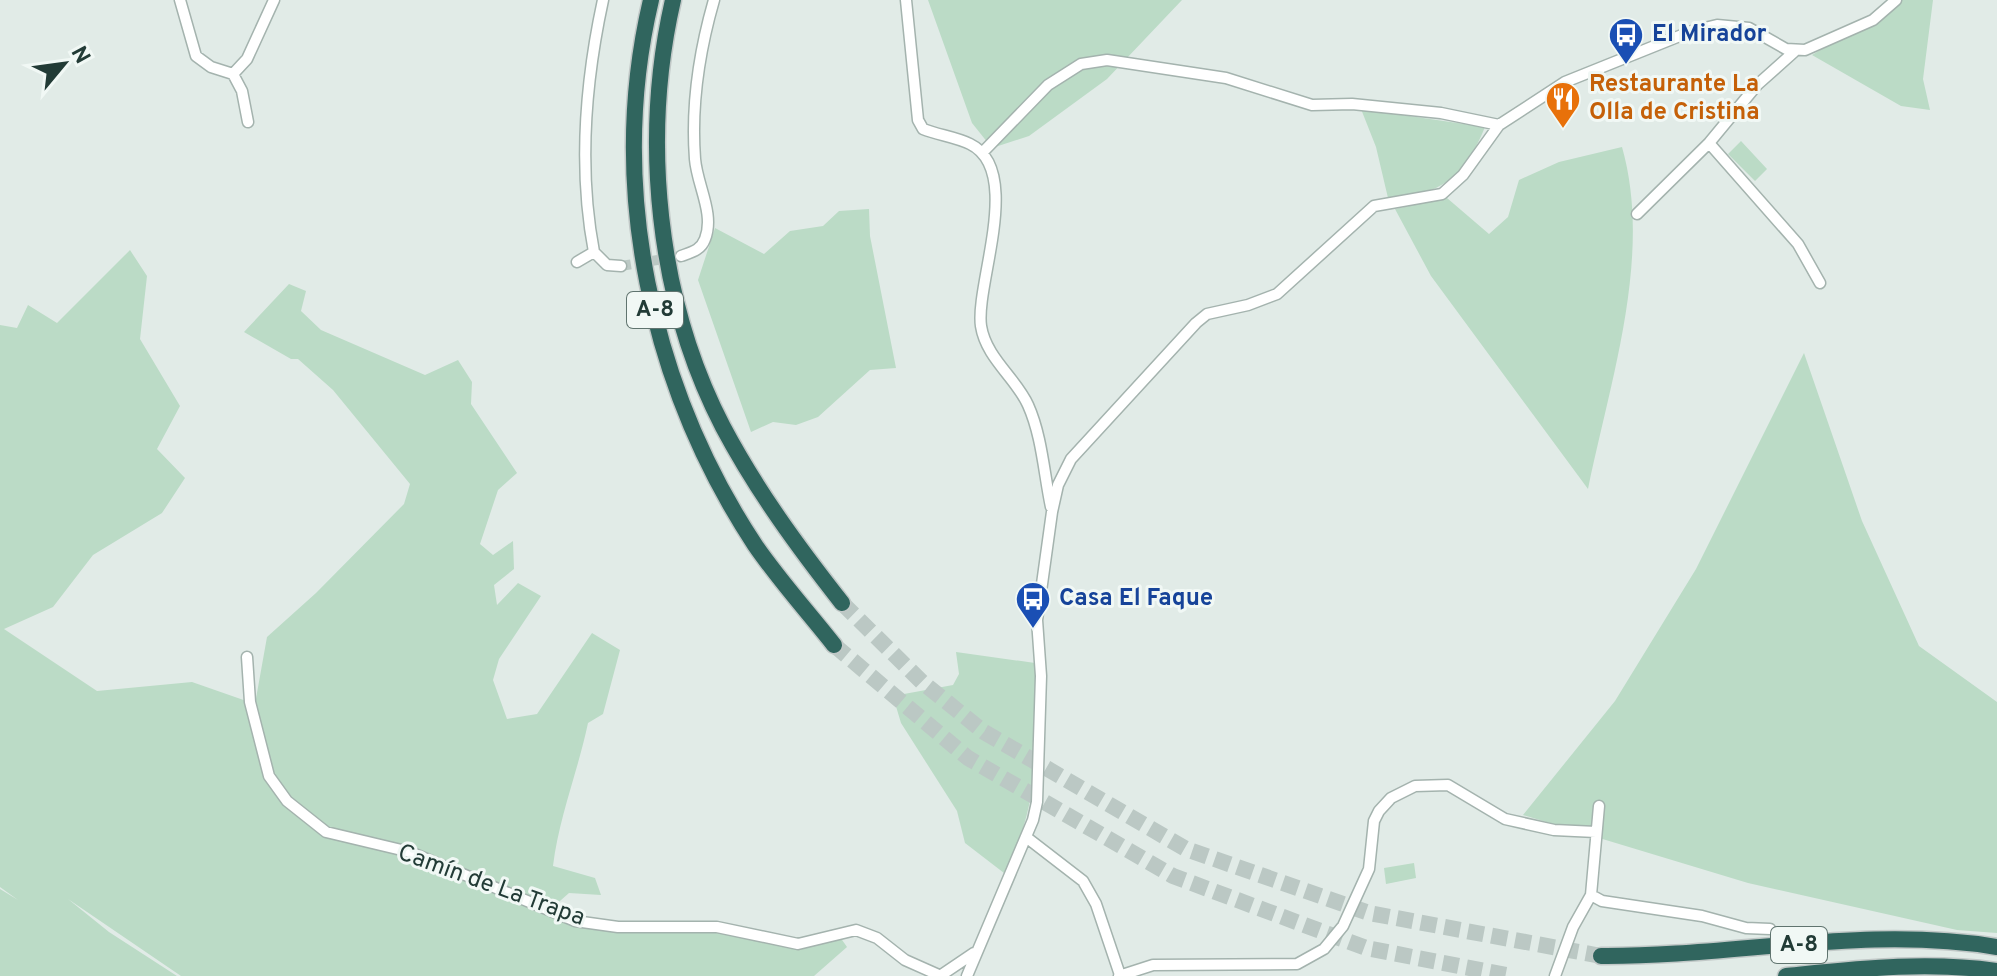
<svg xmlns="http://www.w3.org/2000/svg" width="1997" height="976" viewBox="0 0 1997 976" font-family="Overpass,sans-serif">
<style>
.green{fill:#bbdbc6}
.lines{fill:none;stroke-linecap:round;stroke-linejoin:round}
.minor-tunnel{stroke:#bbc8c4;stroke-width:10;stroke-dasharray:10 5;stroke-linecap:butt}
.highway-tunnel{stroke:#bbc8c4;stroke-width:16;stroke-dasharray:16 8;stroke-linecap:butt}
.minor-casing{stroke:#a4b3ae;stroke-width:13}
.highway-casing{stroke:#c1c8c7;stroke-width:19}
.minor{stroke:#fff;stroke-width:10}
.highway{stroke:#30655e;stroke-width:16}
.labels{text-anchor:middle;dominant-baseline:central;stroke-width:6;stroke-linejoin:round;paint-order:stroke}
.shield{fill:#f1f8f5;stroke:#60746f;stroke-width:2}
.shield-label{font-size:22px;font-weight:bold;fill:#223b36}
.transit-label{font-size:24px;font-weight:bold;fill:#164399;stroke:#f1f8f5;text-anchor:start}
.food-label{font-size:24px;font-weight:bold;fill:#c56008;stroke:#f1f8f5;text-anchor:start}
.street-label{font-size:24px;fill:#223b36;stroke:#f1f8f5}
</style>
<rect width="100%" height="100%" fill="#e1ebe7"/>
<path class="green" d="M928,0H1182L1107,79L1029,136L992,148L972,123Z
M1902,0H1933L1923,79L1930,110L1901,106L1812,55C1843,35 1876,27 1902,0Z
M1361,109L1485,127C1464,178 1441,195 1388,198L1376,147Z
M1741,141L1767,169L1755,181L1728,154Z
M1622,147C1653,256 1610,381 1588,489L1431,276L1395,209L1447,198L1489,234L1508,217L1519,180L1559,162Z
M869,209L870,236L896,368L870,370L818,417L796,425L773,422L751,432L698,280L715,228L764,254L790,231L823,226L839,211Z
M130,250L147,276L140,339L180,406L157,449L185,478L162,513L93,555L53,607L4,629L97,691L192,682L255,704L267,637L316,593L404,504L410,484L333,390L298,359H291L244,332L289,284L306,291L301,311L321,330L425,375L458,360L472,382L471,404L517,473L498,490L480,544L493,555L513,541L514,569L494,585L497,605L518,583L541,596L499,659L493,680L507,719L537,714L592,633L620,650L603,714L588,723C578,771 559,817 553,866L595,878L601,895L569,893L552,908L575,923L710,929L778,944L840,937L847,947L814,976H181L68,899L109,932L177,976H0V889L18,900L0,887V325L17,328L28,305L57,323Z
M1804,353L1862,521L1919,646L1997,702V933L1957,930L1748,883L1523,815L1615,701L1696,569Z
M956,652L1035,663C1039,736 1040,808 1004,873L965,843L957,811L901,723L895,703L904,694L953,685L959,674Z
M1414,863L1416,878L1386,884L1384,868Z"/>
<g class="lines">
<path class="minor-tunnel" d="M621,266L670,258"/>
<path class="highway-tunnel" d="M842,603L922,682L984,732L1186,849L1369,913L1601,956
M834,645L968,758L1173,876L1366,948L1511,976"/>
<g class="minor-casing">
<path id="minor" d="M180,0L196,56L211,67L233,74L242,91L248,122
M603,0C585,83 578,168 594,252L607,265L621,266
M906,0L918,120L923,129C938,135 956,137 970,144C1024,170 975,285 981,326C986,358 1016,378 1028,405C1042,436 1044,474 1051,507
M233,74L247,59L274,0
M1709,143L1798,244L1820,283
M982,153L1048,85L1081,64L1107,60L1226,78L1312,105L1352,104L1441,113L1499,125
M1637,214L1709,143L1757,85L1794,52
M681,256C692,252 701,250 705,239C715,214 697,185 695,159C691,106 699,52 714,0
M577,262L594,252
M247,657L250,702L269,776L287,801L326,832L410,852L575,921L618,927H717L798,944L856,930L877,938L905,960L941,976
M1026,837L1083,881L1096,904L1120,975
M1591,895L1602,901L1702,916L1746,928L1770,929
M940,976L974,953
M967,976L1033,820L1037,802L1041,676L1037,620L1052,512L1058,485L1071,459L1196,323L1207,314L1248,305L1277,294L1374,206L1442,194L1463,175L1499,125L1565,82L1692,31L1717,25L1749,28L1786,49L1805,50L1873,20L1896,0
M1119,976L1153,965L1297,964L1324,949L1343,926L1369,869L1374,821L1379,811L1391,798L1415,786L1448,785L1505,819L1554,830L1596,832
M1555,976L1573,927L1591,895L1599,806"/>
</g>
<g class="highway-casing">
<path id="highway" d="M651,0C607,186 651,387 755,545C779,580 808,612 834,645
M673,0C641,139 657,300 723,427C757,491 798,547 842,603
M1601,956C1733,957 1866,925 1997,947
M1786,976C1857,969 1926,961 1997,971"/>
</g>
<use href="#minor" class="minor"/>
<use href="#highway" class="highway"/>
</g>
<defs>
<g id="bus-pin" transform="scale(1.8)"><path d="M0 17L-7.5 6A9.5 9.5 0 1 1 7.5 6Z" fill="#1a4fb4" stroke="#f1f8f5"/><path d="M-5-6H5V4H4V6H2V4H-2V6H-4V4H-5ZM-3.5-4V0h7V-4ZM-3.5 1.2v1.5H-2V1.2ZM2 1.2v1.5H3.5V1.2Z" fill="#fff"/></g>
<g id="restaurant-pin" transform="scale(1.8)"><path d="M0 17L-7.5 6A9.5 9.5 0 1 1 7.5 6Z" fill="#e8710a" stroke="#f1f8f5"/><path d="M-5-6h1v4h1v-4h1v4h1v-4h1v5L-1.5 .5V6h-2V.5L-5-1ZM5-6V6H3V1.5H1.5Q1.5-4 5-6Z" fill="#fff"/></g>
</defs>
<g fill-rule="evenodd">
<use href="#bus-pin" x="1626" y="35"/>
<use href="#restaurant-pin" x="1563" y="99"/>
<use href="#bus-pin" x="1033" y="599"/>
</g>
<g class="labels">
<g class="shield">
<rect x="627" y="292" width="56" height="36" rx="6"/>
<rect x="1771" y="927" width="56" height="36" rx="6"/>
</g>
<g class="shield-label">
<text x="655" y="310">A-8</text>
<text x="1799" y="945">A-8</text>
</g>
<g class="transit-label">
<text x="1652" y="35">El Mirador</text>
<text x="1059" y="599">Casa El Faque</text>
</g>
<g class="food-label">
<text x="1589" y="85">Restaurante La<tspan x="1589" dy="28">Olla de Cristina</tspan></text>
</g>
<g class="street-label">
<text transform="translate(491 886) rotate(20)">Camín de La Trapa</text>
</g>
</g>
<g transform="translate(64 64) rotate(61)" stroke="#f1f8f5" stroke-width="6" paint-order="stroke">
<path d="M0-6L14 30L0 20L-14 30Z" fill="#223b36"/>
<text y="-12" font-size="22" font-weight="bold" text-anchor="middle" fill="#223b36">N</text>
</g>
</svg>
